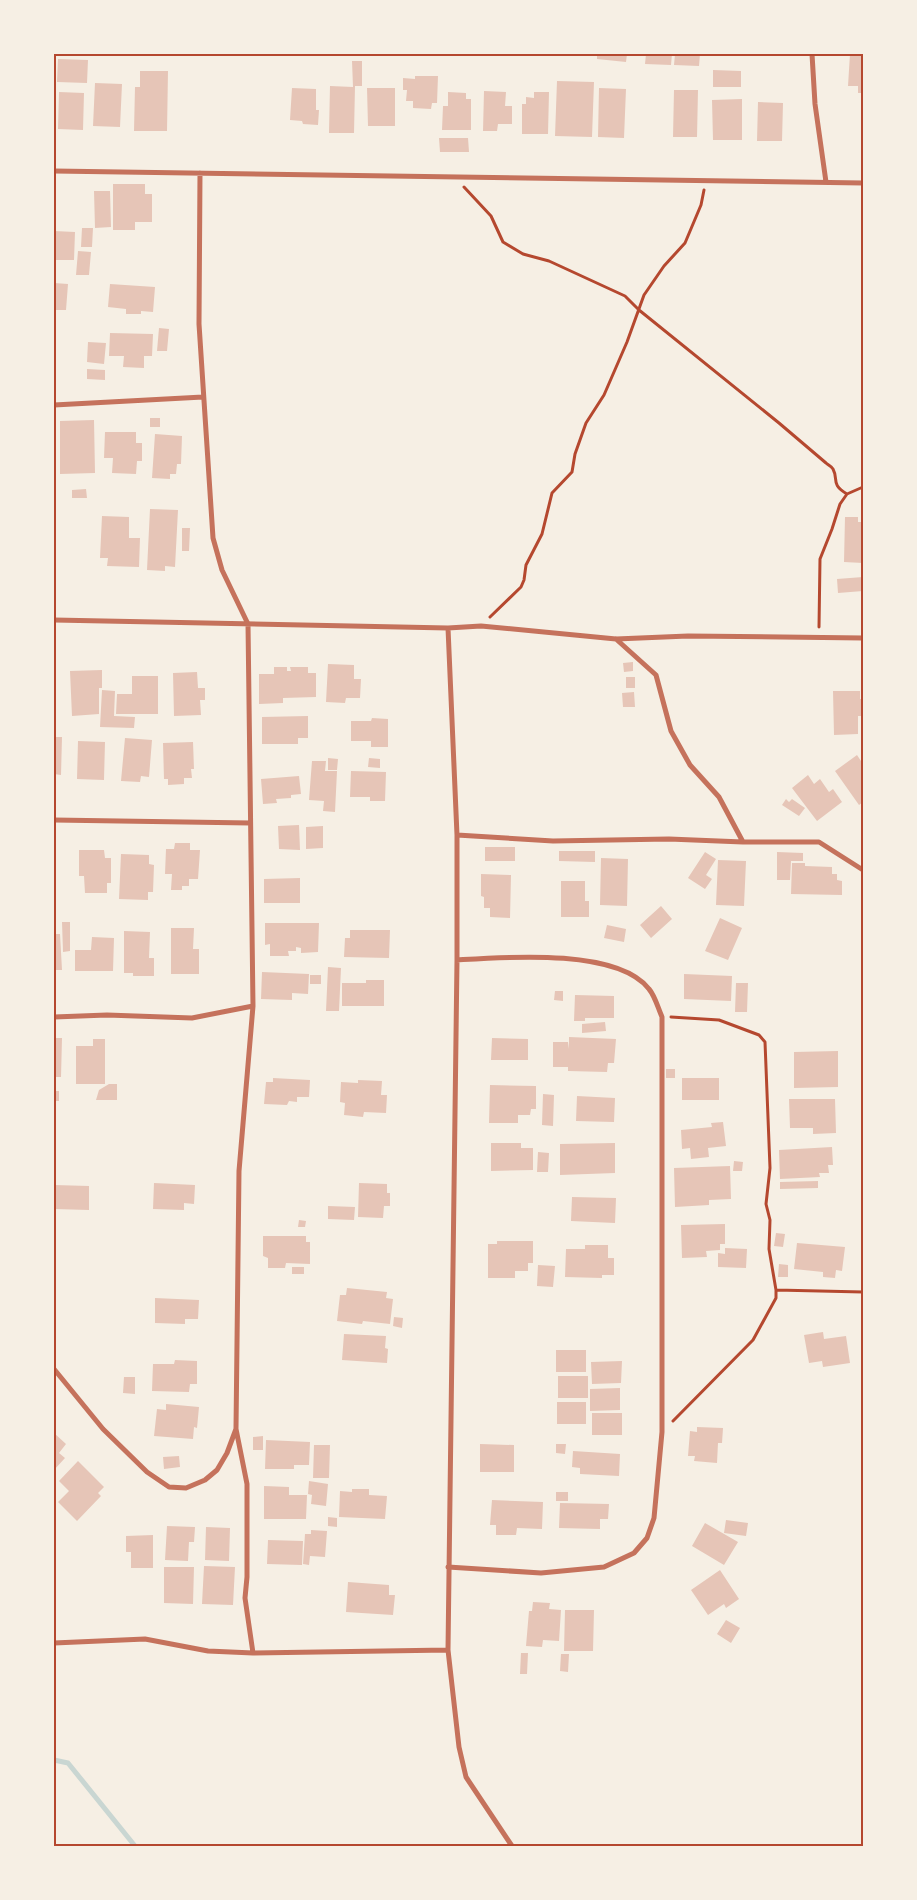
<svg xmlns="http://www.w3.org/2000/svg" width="917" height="1900" viewBox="0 0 917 1900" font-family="'Sofia Sans Condensed',sans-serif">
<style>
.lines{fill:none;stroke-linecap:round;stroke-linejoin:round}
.stream{stroke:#c9d6d2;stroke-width:5}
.building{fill:#e6c5b7}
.path{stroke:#b5482f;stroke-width:3}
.minor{stroke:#c5725c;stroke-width:5}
.neatline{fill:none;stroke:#b5482f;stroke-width:2}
</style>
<rect width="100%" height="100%" fill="#f6efe4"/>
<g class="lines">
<path class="stream" d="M54,1760L68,1763L135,1846"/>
</g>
<path class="building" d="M597,54H627L626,62L597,59Z
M646,54H672L671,65L645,64Z
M675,54H700L699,66L674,65Z
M850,54H863V93H858V86H848Z
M58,59L88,60L87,83L57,82Z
M352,61H362V86H355L354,133H329L330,86L353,87Z
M713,70L741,71V87H713Z
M140,71H168L167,131H134L135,87H140Z
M415,76H438L437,103H432L431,109L413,108V101H406L407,90H403V78L415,79Z
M557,81L594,82L592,137L555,136Z
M95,83L122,84L120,127L93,126Z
M292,88L316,89V110H319L318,125L303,124L302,121L290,120Z
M367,88H395V126H368Z
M599,88L626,89L624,138L598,137Z
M674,90H698L697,137H673Z
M484,91L506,92L505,106H512V124H498L497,131H483Z
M59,92L84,93L83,130L58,129Z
M448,92L466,93V99H471V130H442L443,106H448Z
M534,92H549L548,134H522V104H526V97L534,98Z
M742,99V140H713L712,100Z
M758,102L783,103L782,141H757Z
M439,138H468L469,152H440Z
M113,184H145V194H152V222H135V230H113Z
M94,191H110L111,227L95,228Z
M82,228H93L92,247H81Z
M54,231L75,232L74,260H54Z
M78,251L91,252L89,275H76Z
M54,283L68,284L66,310H54Z
M110,284L155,287L153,312L141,311V314H126V309L108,307Z
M159,328L169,329L167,351H157Z
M110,333L153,334L152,356H144V368L123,367L124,356H109Z
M88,342L106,343L104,364L87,362Z
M87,369L105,370V380L87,379Z
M150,418H160V427H150Z
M94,420L95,473L60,474V421Z
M105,432H136V443H142V461H137L136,474L112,473L113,458H104Z
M155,434L182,436L181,464H177L176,474H170V479L152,478Z
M86,489L87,498H72V490Z
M150,509L178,510L175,567L165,566V571L147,570Z
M102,516L129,517V538H140L139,567L107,566L108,558H100Z
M845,517H858V522H863V563L844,562Z
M182,528H190L189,551H182Z
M863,577V591L838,593L837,579Z
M633,662V671L624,672L623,663Z
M328,664L354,665V679H361L360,698H346L345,703L326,702Z
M274,667H287V671H291L290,667H308V673H316V697L283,698V703L259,704V674H274Z
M102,670V688H99V714L72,716L70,671Z
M197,672L198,688H205V700H200L201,715L174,716L173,673Z
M132,676H158V714H116L117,694H132Z
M626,677H635V688H626Z
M102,690L115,691L114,716L135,717L134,728L100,727Z
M833,691H860V699H863V716H858V734L834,735Z
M634,692L635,707H623L622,693Z
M308,716V738H298V744H262V717Z
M372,718L388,719V747H371V741H351V721H371Z
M861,721H863V750H861Z
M54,737H62L61,775L54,774Z
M125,738L152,740L149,777L141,776L140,782L121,781Z
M78,741L105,742L104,780L77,779Z
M193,742L194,769H191L192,778H184V784L168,785V779H164L163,743Z
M857,755L863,764V802L859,805L835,771Z
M328,758L338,759L337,770H328Z
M369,758L380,759V768L368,767Z
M312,761H326L325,771H337L335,812L323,811L324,801L309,800Z
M351,771L386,772L385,801H370V797H350Z
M808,775L814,784L820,779L829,792L833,789L842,802L817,821L792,788Z
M299,776L301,794L291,795V798L276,799L277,803L263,804L261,779Z
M786,799L789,802L792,799L805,808L799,816L782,805Z
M299,825L300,850L279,849L278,826Z
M323,826V848L306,849V827Z
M175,843H190V850H200L198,879H189V886H182V890H171L172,874H165L166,849H174Z
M485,847H515V861H485Z
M54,848H56V890H54Z
M79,850H104L105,858H111V883H107V893H85L84,876H79Z
M559,851H595V862L559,861Z
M705,852L716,859L706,875L712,879L705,889L688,878Z
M777,852L803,853V861H791L790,880H777Z
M121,854L149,855V864L154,865L153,892H148V900L119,899Z
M601,858L628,859L627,906L600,905Z
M718,860L746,861L744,906L716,905Z
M792,863H805V866L832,867V874H837V880L842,881V895L791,894Z
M481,874L511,875L510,918L490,917V908H484V897L481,896Z
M300,878V903H264V879Z
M561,881H585V901H589V917H561Z
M661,906L672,919L651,938L640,925Z
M720,918L742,928L728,960L705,951Z
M62,922H70V951L63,952Z
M265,923H319L318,952L301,953V948L296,947V951H288L289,956H270V944L265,945Z
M607,925L626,929L624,942L604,938Z
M171,928H194L193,949H199V974H171Z
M350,930H390L389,958L344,957L345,938H350Z
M124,931L150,932L149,958H154V976H133V973H124Z
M54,934H60L62,970H54Z
M92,937L114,938L113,971H75V950H91Z
M328,967L341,968L339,1011H326Z
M262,972L309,974L308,994L292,993V1000L261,999Z
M684,974L732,976L731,1001L684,999Z
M310,975H321V984H310Z
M366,980H384V1006H342V983H366Z
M736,983H748L747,1012H735Z
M555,991H563V1001L554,1000Z
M575,995L614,996V1018H585V1021H574Z
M605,1022L606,1031L582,1033V1024Z
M569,1037L616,1039L614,1063H608L607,1072L568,1071V1067H553V1042H568L569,1049Z
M54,1038H62L61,1077H54Z
M492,1038L528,1039V1060H491Z
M93,1039H105V1084H76V1046H93Z
M838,1051V1087L794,1088V1052Z
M666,1069H675V1078H666Z
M273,1078L310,1080L309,1097H297V1102L289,1101L287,1105L264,1104L266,1082H273Z
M682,1078H719V1100H682Z
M358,1080L382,1081L381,1095H387L386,1113L364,1112L363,1117L344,1115L345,1103L340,1102L341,1082L358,1083Z
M109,1084H117V1100H96L99,1090Z
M490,1085L536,1086V1109H531L530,1115H518V1123H489Z
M54,1091H59V1101H54Z
M543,1094L554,1095L553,1126L542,1125Z
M577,1096L615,1098L614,1122L576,1121Z
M789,1099H835L836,1133L813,1134V1128H790Z
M723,1122L726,1146L708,1148L709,1157L691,1159L690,1148L682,1149L681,1130L712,1127L711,1123Z
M491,1143H521V1148H533V1170L491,1171Z
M615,1143V1173L560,1175V1144Z
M832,1147L833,1165H828L829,1173H819L820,1177L780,1179L779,1150Z
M538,1152L549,1153L548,1172H537Z
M734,1161L743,1162L742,1171H733Z
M730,1166L731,1199L709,1200V1205L675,1207L674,1168Z
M818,1181V1188L780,1189V1182Z
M154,1183L195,1185L194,1204L184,1203V1210L153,1209Z
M359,1183L387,1184V1193H390V1206H384L383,1218L358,1217Z
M54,1185L89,1186V1210L54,1209Z
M572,1197L616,1198L615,1223L571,1221Z
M328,1206L355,1207L354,1220L328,1219Z
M299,1220L306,1221L305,1227H298Z
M725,1224V1244H720V1250L706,1251L707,1257L682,1258L681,1225Z
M776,1233L785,1234L783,1247L774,1246Z
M263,1236H306V1242H310V1264L286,1263L285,1268H268V1258L263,1256Z
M497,1241H533V1263H528V1271H515V1278H488V1244H497Z
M797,1243L845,1247L842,1271L836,1270L835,1278L823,1277V1272L794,1269Z
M585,1245H608V1258H614V1275H602V1278L565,1277L566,1249H585Z
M725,1248L747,1249L746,1268L718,1267V1253L725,1254Z
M779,1264L788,1265V1277H778Z
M538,1265L555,1266L553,1287L537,1286Z
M292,1267H304V1274H292Z
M347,1288L387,1292L386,1298L393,1299L390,1324L363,1321L362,1324L337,1321L340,1295H346Z
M155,1298L199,1300L198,1319H185V1324L155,1323Z
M394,1317L403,1318L402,1328L393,1326Z
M823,1332L824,1339L846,1336L850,1363L823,1367L822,1361L809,1363L804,1335Z
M344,1334L386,1336L385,1348L388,1349L387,1363L342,1360Z
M556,1350H586V1372H556Z
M175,1360L197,1361V1384H190L189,1392L152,1391L153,1364H174Z
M622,1361L621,1383L592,1384L591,1362Z
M558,1376H588V1398H558Z
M124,1377H135V1394L123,1393Z
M620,1388V1410L590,1411V1389Z
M557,1402H586V1424H557Z
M166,1404L199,1407L197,1428L194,1427L193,1439L154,1436L157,1409L166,1410Z
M592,1413H622V1435H592Z
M697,1427L723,1428L722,1443H718L717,1463L694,1461L695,1456H688L690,1431L697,1432Z
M54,1433L66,1444L59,1453L65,1458L54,1470Z
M263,1436V1450H253V1437Z
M266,1440L310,1442L309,1465H294V1469H265Z
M480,1444L514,1445V1472H480Z
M556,1444H566L565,1454L556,1453Z
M314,1445H330L329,1478H313Z
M573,1451L620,1454L619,1476L580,1474V1468L572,1467Z
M179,1456L180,1467L164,1469L163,1457Z
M78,1461L104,1487L98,1493L101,1496L77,1521L58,1502L69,1491L59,1481Z
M309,1481L328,1484L326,1506L311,1504L312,1495L308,1494Z
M264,1486L289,1487V1495H307L306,1519H264Z
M352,1489H369V1495L387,1496L385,1519L339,1517L340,1491L352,1492Z
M556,1492H568V1501H556Z
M492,1500L543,1502L542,1529L517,1528L516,1535H496V1525H490Z
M560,1503L609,1504L608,1519H600V1529L559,1528Z
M328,1517L337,1518V1527L328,1526Z
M726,1520L748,1523L746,1536L724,1533Z
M705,1523L738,1542L724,1565L692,1546Z
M167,1526L195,1527L194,1542H189L188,1561L165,1560Z
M206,1527L230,1528L229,1561L205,1560Z
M311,1530L327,1531L325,1557L310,1556L309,1565L303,1564L305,1534H311Z
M153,1535V1568H131V1552H126V1536Z
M268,1540L303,1541L302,1565L267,1564Z
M204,1566L235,1567L233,1605L202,1604Z
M164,1567H194L193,1604L164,1603Z
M720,1570L739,1599L726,1608L724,1604L708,1615L691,1590Z
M348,1582L389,1585V1595H395L393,1615L346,1612Z
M533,1602L550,1603L549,1609L561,1610L559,1641L543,1640L542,1647L526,1646L529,1611H532Z
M565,1610H594L593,1651H564Z
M726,1620L740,1628L731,1643L717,1634Z
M521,1653H528L527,1674H520Z
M561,1654H569L568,1672L560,1671Z"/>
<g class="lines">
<path class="path" d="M464,187L491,216L503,242L523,254L549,261L625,296L639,310L779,423L826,463C828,465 831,466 833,469C839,480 830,484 847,494
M490,617L521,587L524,580L526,565L542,534L552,493L572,472L575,454L586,423L604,395L627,342L644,295L664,266L685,243L701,205L704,190
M819,627L820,559L832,529L840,504L847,494L863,487
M671,1017L719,1020L759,1035L765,1042L770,1168L766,1204L770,1220L769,1249L776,1290
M673,1421L753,1340L776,1298V1290L863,1292"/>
<path class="minor" d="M812,54L815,104L826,182
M54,171L863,183
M54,405L203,397
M54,620L448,628L481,626L616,639L688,636L863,638
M448,628L457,835V960L448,1650L459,1747L466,1777L512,1846
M616,639L656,675L671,731L690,765L719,797L743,842
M54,820L250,823
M457,835L553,841L669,839L743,842H819L863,870
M54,1017L107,1015L192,1018L253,1006
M54,1369L103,1429L147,1472L169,1487L186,1488L205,1480L217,1470L227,1453L236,1429L239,1171L253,1006L248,624L222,570L213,538L199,324L200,173
M236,1429L247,1484V1577L245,1598L253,1653
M448,1567L541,1573L604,1567L634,1553L647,1538L654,1518L662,1432V1017C658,1008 655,996 649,989C617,948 505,957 457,960
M54,1643L145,1639L208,1651L253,1653L448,1650"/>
</g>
<rect width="917" height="1900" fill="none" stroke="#f6efe4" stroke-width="110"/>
<rect x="55" y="55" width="807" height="1790" class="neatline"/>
</svg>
